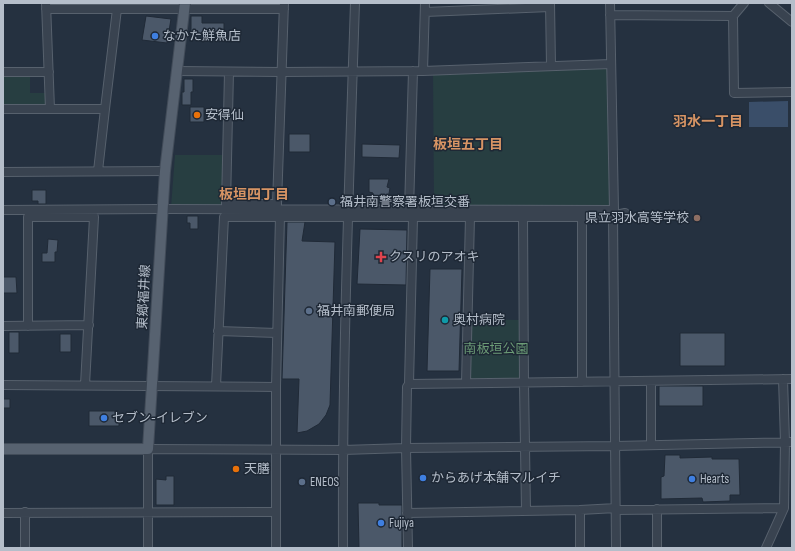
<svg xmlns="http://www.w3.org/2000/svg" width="795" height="551" viewBox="0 0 795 551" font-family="'Sofia Sans Condensed','Noto Sans JP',sans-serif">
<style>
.green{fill:#273e41}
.water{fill:#3a4e69}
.building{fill:#4b5869;stroke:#202a37}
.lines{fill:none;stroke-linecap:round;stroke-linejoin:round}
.minor-casing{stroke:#57616d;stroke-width:10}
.major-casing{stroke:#424c59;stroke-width:12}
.minor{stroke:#394350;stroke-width:8}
.major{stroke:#576270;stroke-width:10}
.shop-dot{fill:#3f7fe0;stroke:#1e2835;stroke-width:1.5}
.food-dot{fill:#e8710a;stroke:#1e2835;stroke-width:1.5}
.service-dot{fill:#5c6f8a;stroke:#1e2835;stroke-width:1.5}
.education-dot{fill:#8d6e63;stroke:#1e2835;stroke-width:1.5}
.health-dot{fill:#e0444e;stroke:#1e2835;stroke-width:1.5}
.culture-dot{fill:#0f9aa8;stroke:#1e2835;stroke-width:1.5}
.labels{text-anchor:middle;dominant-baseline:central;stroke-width:3;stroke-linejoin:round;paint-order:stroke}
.poi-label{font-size:13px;fill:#b5beca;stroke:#1e2835;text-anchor:start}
.street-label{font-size:13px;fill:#b5beca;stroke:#1e2835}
.park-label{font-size:13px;fill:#6c9b76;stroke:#1e2835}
.neighbourhood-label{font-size:14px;font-weight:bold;fill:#d79464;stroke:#1e2835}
</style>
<rect width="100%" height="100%" fill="#253140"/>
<path class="green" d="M611,64L614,206H434L433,71Z
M3,74H30V93H47V106H3Z
M175,155H223L221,207H171Z
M470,319L522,320V378L469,379Z"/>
<path class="water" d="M788,101V127H749V102Z"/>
<path class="building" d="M146,16L171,19L167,43L142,40Z
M191,16H202V23H224V34H191Z
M184,79H193V92H191V105H182V92H184Z
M190,107H204V122H190Z
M289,134H310V152H289Z
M362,144L400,145L399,158L362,157Z
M369,179H389L387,187L390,188L387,204H372L373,193L369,192Z
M32,190H46V204H38V201H32Z
M187,216H198V229H190V223H187Z
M287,222H305L302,241L335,242L330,405L326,415L319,424L307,431L297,433L299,379H282Z
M360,229L407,230L406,285L357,284Z
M48,239L58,240L57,252H55V262H42V253H47Z
M430,269H462L459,371H427Z
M3,277H16L17,293H3Z
M9,332H19V353H9Z
M680,333H725V366H680Z
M60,334H71V352H60Z
M659,386H703V406H659Z
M3,399H10V408H3Z
M89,411H119V426H89Z
M665,455H680V458L712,457V459H739L740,495H730V501L703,502L702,498L661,499V477L664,476Z
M166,476H174V505H156V479L166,480Z
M358,503H379V505H402V548H359Z"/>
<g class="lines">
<g class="minor-casing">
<path id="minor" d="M46,3L50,109
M550,3L551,66
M610,3L614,210L613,216L616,548
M769,3L792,22
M46,9H284
M425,12L550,7
M610,15L733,16L744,3
M733,16L734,93L792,92
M177,71L282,72L423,71L611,64
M423,71L425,3
M3,72H49
M229,72L226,204H277L284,3
M3,109H105
M98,171L105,109L117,9
M3,172L165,171
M167,209L614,210
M3,210L157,209
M409,210L413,71
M523,217L524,383L526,511
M413,218L409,384L792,379
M3,326L89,325
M28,326V217H94L85,385
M218,331L277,333
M651,381V445
M582,382V217
M466,383L470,217
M3,385L276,387
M216,386L224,217H607L625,213
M657,509V548
M580,510L616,508
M616,510L784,508
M25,512V548
M3,513L276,512
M407,513L580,510V548
M148,548V449L343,450L406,448L615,446L792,442
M276,548V387L280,216
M343,548C342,366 349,185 355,3
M408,548L406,448L407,387L409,384
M766,548L784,508L785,442L783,379"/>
</g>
<g class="major-casing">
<path id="major" d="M3,449H148L165,171L185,3"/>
</g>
<use href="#minor" class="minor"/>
<use href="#major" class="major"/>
</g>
<g class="shop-dot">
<circle cx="155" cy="36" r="4"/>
<circle cx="104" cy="418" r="4"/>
<circle cx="423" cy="478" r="4"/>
<circle cx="692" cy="479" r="4"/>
<circle cx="381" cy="523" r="4"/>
</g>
<g class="food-dot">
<circle cx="197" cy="115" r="4"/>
<circle cx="236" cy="469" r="4"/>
</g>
<g class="service-dot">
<circle cx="332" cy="202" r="4"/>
<circle cx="309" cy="311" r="4"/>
<circle cx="302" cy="482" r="4"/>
</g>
<circle class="education-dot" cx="697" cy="218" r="4"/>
<path class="health-dot" d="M379 251h4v4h4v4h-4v4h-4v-4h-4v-4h4z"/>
<circle class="culture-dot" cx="445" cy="320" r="4"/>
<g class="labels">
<g class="poi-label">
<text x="163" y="36">なかた鮮魚店</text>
<text x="205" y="115">安得仙</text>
<text x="340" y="202">福井南警察署板垣交番</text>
<text x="689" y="218" text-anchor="end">県立羽水高等学校</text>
<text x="389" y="257">クスリのアオキ</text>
<text x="317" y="311">福井南郵便局</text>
<text x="453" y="320">奥村病院</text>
<text x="112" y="418">セブン-イレブン</text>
<text x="244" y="469">天膳</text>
<text x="431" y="478">からあげ本舗マルイチ</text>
<text x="700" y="479">Hearts</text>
<text x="310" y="482">ENEOS</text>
<text x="389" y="523">Fujiya</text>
</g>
<g class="street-label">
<text transform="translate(144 297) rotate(-87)">東郷福井線</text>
</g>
<g class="park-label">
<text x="496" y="349">南板垣公園</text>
</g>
<g class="neighbourhood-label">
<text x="708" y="121">羽水一丁目</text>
<text x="468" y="144">板垣五丁目</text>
<text x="254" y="194">板垣四丁目</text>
</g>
</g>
<rect width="795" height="551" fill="none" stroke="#b5beca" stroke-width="8"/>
</svg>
